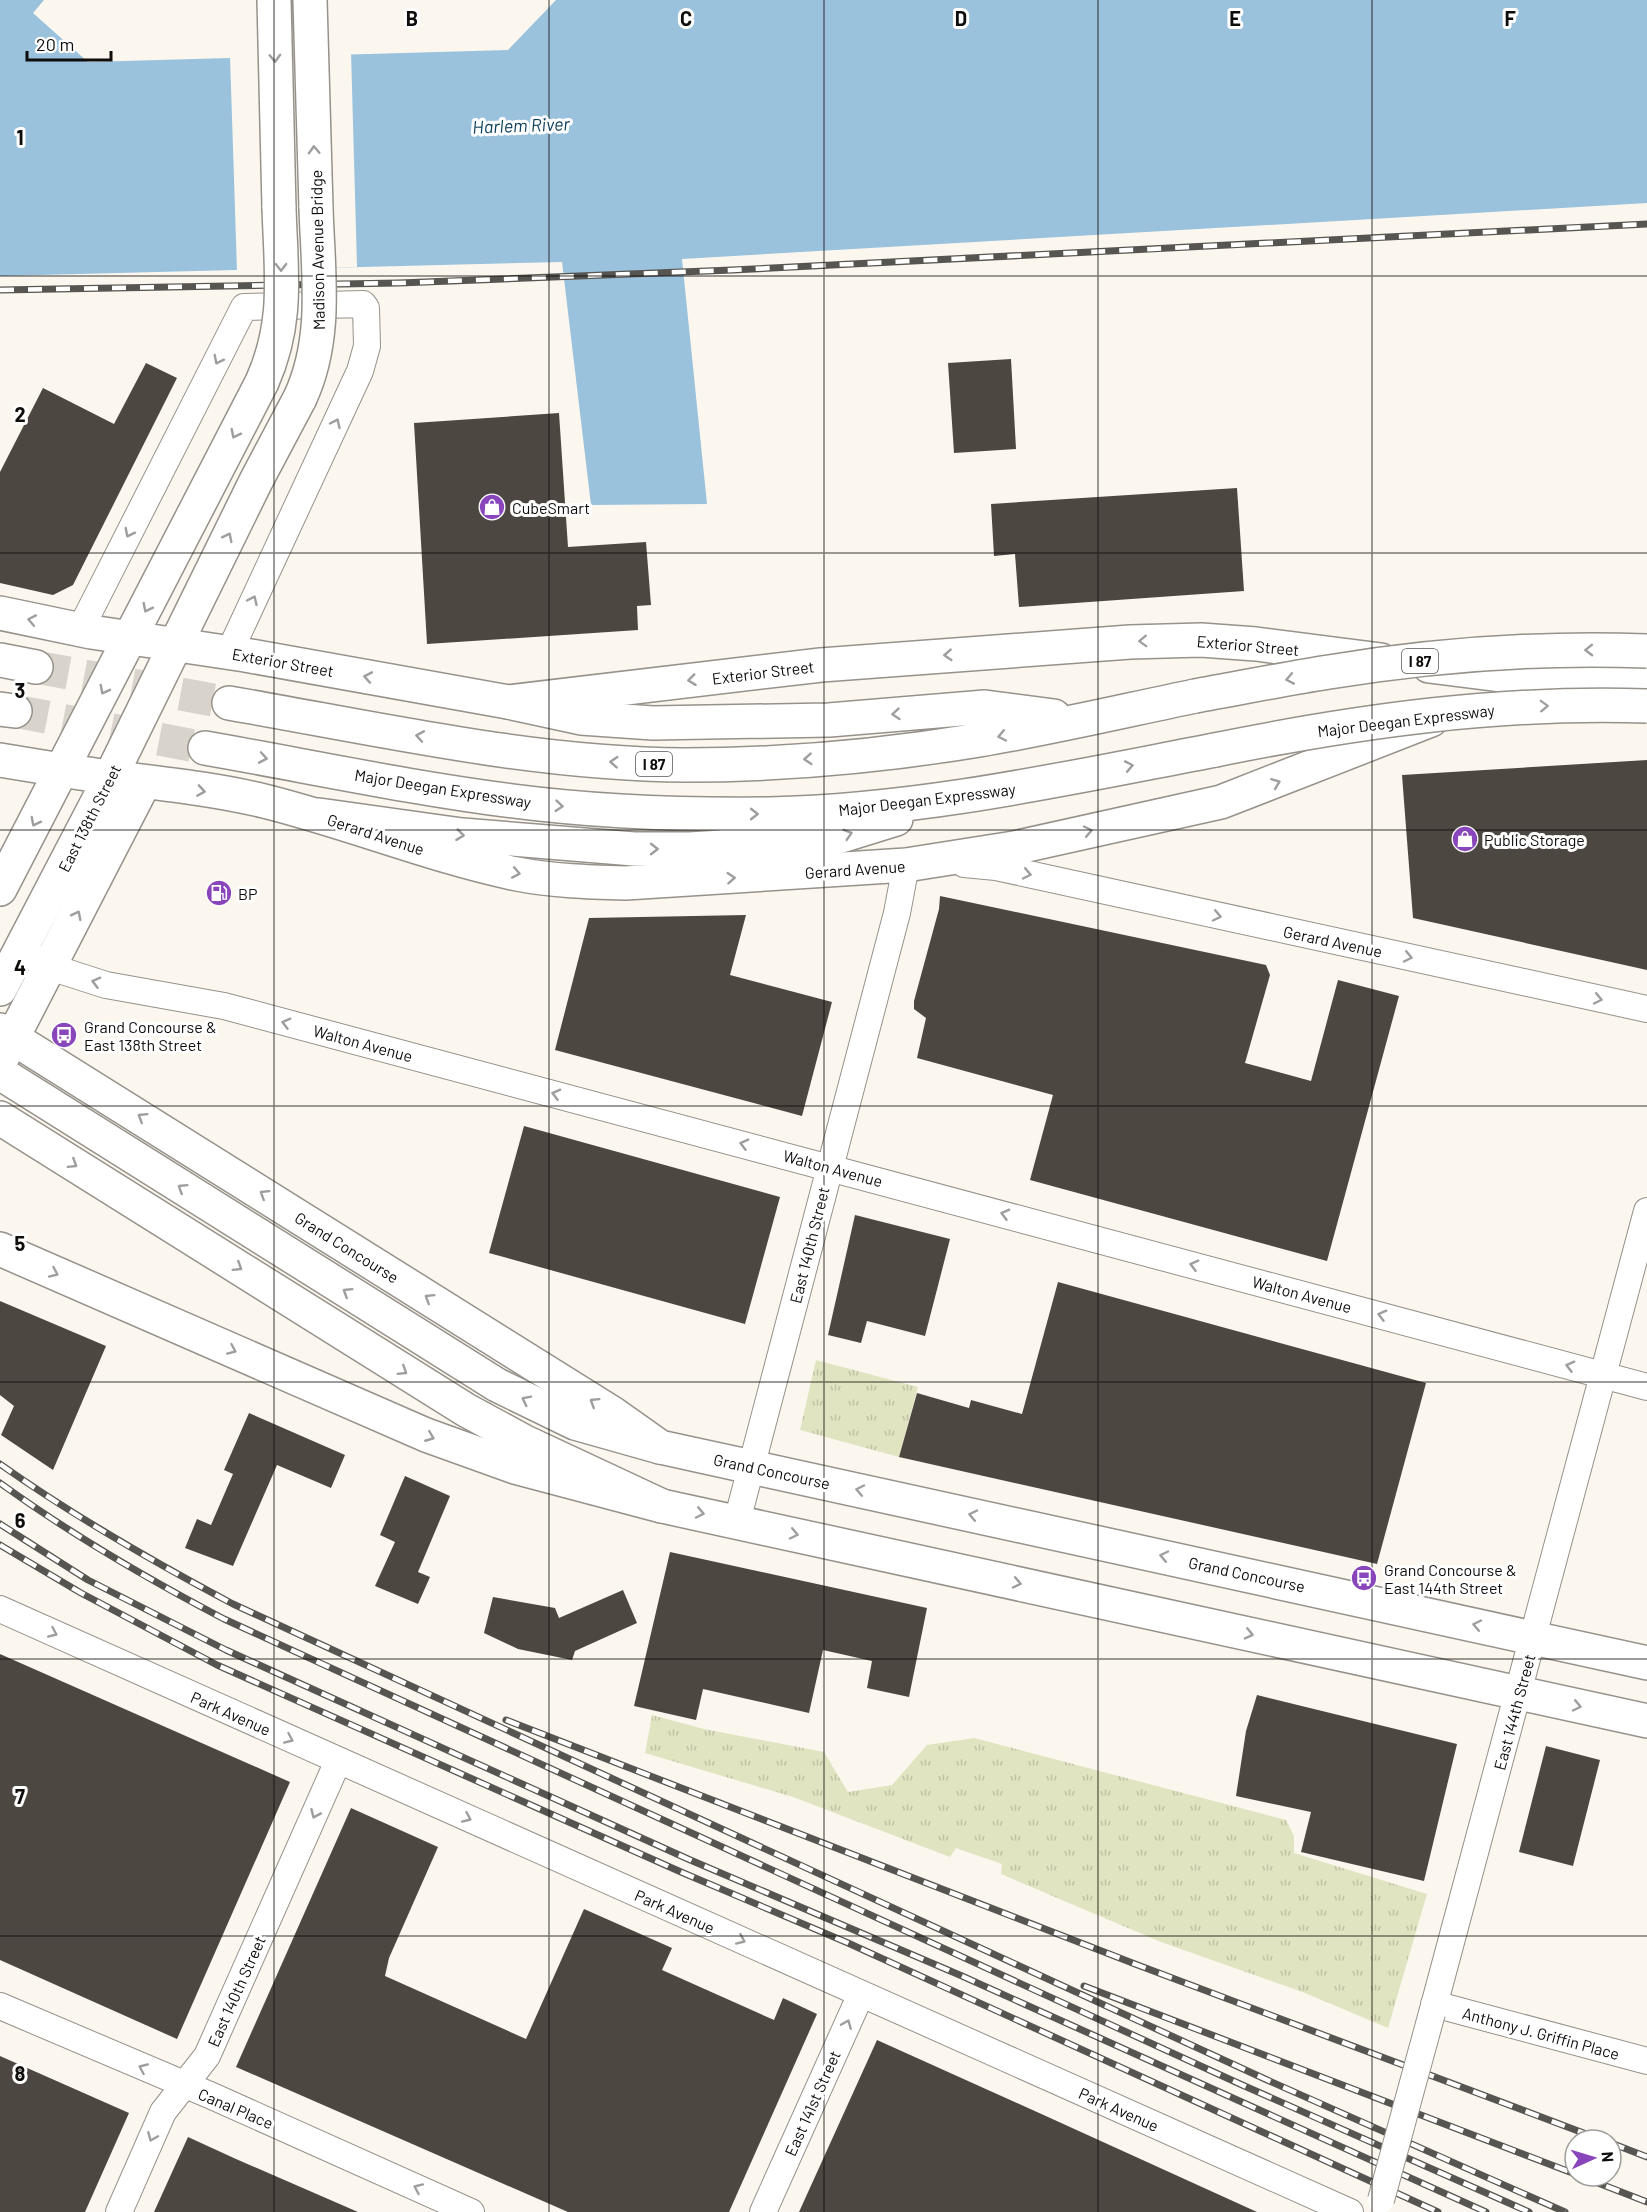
<svg xmlns="http://www.w3.org/2000/svg" width="1647" height="2212" viewBox="0 0 1647 2212" font-family="Barlow,sans-serif">
<style>
.grass{fill:url(#grass-tufts)}
.water{fill:#9bc2dd}
.pier{fill:#fbf7ee}
.building{fill:#4d4742}
.lines{fill:none;stroke-linecap:round;stroke-linejoin:round}
.motorway-tunnel{stroke:#d8d4cc;stroke-width:33;stroke-dasharray:33 16;stroke-linecap:butt}
.minor-casing{stroke:#96918a;stroke-width:28}
.secondary-casing{stroke:#96918a;stroke-width:36}
.primary-casing{stroke:#96918a;stroke-width:36}
.motorway-casing{stroke:#96918a;stroke-width:36}
.minor{stroke:#fff;stroke-width:26}
.secondary{stroke:#fff;stroke-width:33}
.primary{stroke:#fff;stroke-width:33}
.motorway{stroke:#fff;stroke-width:33}
.rail-casing{stroke:#575551;stroke-width:7}
.rail{stroke:#fff;stroke-width:4.5;stroke-dasharray:14;stroke-linecap:butt}
.minor-bridge-casing{stroke:#96918a;stroke-width:28;stroke-linecap:butt}
.secondary-bridge-casing{stroke:#96918a;stroke-width:36;stroke-linecap:butt}
.motorway-bridge-casing{stroke:#96918a;stroke-width:36;stroke-linecap:butt}
.minor-bridge{stroke:#fff;stroke-width:26}
.secondary-bridge{stroke:#fff;stroke-width:33}
.motorway-bridge{stroke:#fff;stroke-width:33}
.oneway{stroke:#9f9e9d}
.grid{fill:none;stroke:#0f0d0b;stroke-width:1.5;stroke-opacity:0.55}
.labels{text-anchor:middle;dominant-baseline:central;stroke-width:6;stroke-linejoin:round;paint-order:stroke}
.shield{fill:#fff;stroke:#575654;stroke-width:1.5}
.shield-label{font-size:15px;font-weight:bold;fill:#0f0d0b}
.street-label{font-size:16px;fill:#0f0d0b;stroke:#fff}
.poi-label{font-size:16px;fill:#0f0d0b;stroke:#fff;text-anchor:start}
.water-label{font-size:18px;font-style:italic;fill:#0a3d58;stroke:#fff}
.grid-label{font-size:20px;text-anchor:middle;font-weight:bold;fill:#0f0d0b;stroke:#fff;stroke-width:6;stroke-linejoin:round;paint-order:stroke}
</style>
<defs>
<pattern id="grass-tufts" width="24" height="20" patternUnits="userSpaceOnUse" patternTransform="scale(1.5)"><rect width="24" height="20" fill="#e1e4c1"/><path d="M3 7l-1-3M5 7V3M7 7l1-3M15 17l-1-3M17 17v-4M19 17l1-3" fill="none" stroke="#c0c2a4"/></pattern>
</defs>
<rect width="100%" height="100%" fill="#fbf7ee"/>
<path class="grass" d="M816,1360L918,1387L899,1457L800,1430Z
M652,1715L704,1729L824,1752L848,1792L892,1785L927,1745L974,1738L1286,1820L1294,1836V1853L1427,1894L1388,2028L1305,1993L1161,1942L1001,1874L1002,1864L956,1848L950,1857L793,1797L645,1753Z"/>
<path class="water" d="M0,0H44L33,13L88,62L508,50L556,0H1647V203L682,259L707,504L591,505L562,262L0,276Z"/>
<path class="pier" d="M351,52L357,267L237,271L230,56Z"/>
<path class="building" d="M1011,359L1016,449L954,453L948,363Z
M146,363L177,378L73,585L53,595L0,583V472L43,388L114,424Z
M559,413L568,547L646,542L651,605L637,606L638,630L427,644L414,423Z
M1237,488L1244,591L1019,607L1015,554L994,556L991,504Z
M1647,760V970L1413,918L1402,775Z
M940,896L1266,965L1270,975L1245,1063L1311,1081L1338,980L1399,996L1327,1261L1030,1180L1053,1095L917,1058L926,1018L914,1009V1001L939,909Z
M746,915L730,975L832,1002L802,1116L555,1050L589,918Z
M524,1126L780,1197L745,1324L489,1253Z
M855,1215L950,1239L925,1336L867,1321L861,1343L828,1335Z
M1058,1282L1426,1383L1377,1564L899,1457L917,1393L969,1408L971,1400L1022,1414Z
M0,1301L106,1346L53,1470L1,1435L14,1406L0,1395Z
M249,1413L345,1455L331,1488L277,1465L233,1566L185,1548L197,1519L211,1525L233,1474L224,1470Z
M405,1476L450,1496L418,1572L430,1577L418,1604L375,1586L395,1542L380,1535Z
M670,1552L927,1608L909,1697L867,1688L872,1661L823,1650L809,1713L703,1689L696,1720L634,1706Z
M623,1590L637,1623L575,1651L572,1660L518,1649L484,1633L493,1597L555,1608L559,1618Z
M0,1654L290,1782L177,2039L0,1960Z
M1257,1695L1457,1744L1424,1881L1301,1852L1311,1812L1236,1796L1246,1731Z
M1546,1746L1600,1760L1573,1866L1519,1852Z
M351,1808L438,1847L389,1958L385,1976L526,2039L584,1909L672,1948L662,1970L774,2020L783,1998L817,2014L729,2212H568L236,2067Z
M877,2040L1048,2117L1257,2212H799Z
M0,2056L129,2113L85,2212H0Z
M188,2137L236,2159L358,2212H154Z"/>
<g class="lines">
<path class="motorway-tunnel" d="M36,667L229,703
M15,711L205,748"/>
<g class="minor-casing">
<path id="minor" d="M80,630L244,307L363,304L366,308L367,346L360,371L229,653
M964,864L996,867L1647,1009
M34,958L50,967L106,985L224,1006L1647,1387
M737,1521L897,913L906,865L924,864
M0,1609L1350,2212
M1434,2004L1647,2061
M0,2006L212,2096L471,2212
M1432,2013L1647,1211
M119,2212L163,2112L207,2056L338,1761
M763,2212L861,1994"/>
</g>
<g class="secondary-casing">
<path id="secondary" d="M274,0L279,208
M310,0L316,208
M0,613L91,632L245,655L508,702L821,665L1130,642L1201,640L1256,644L1381,660
M1429,666L1533,679L1647,678
M61,770C128,781 198,785 264,801C349,822 431,856 517,874C553,881 590,882 626,883L906,865L1014,848L1221,802L1431,720
M0,889L262,382
M0,989L110,778L256,481L300,398
M0,1062L144,783"/>
</g>
<g class="primary-casing">
<path id="primary" d="M0,1030L612,1413L660,1447L1647,1663
M0,1249L426,1435L515,1467L662,1506L1647,1721"/>
</g>
<g class="motorway-casing">
<path id="motorway" d="M0,660L36,667
M508,702L581,718L653,723L829,720L985,707L1054,716
M229,703C380,729 532,764 685,765C783,765 882,756 979,740C1051,728 1123,711 1195,696
M0,709L15,711
M205,748C308,766 410,788 513,801C598,812 684,815 769,814C920,811 1068,778 1215,750
M0,760L61,770
M319,815L462,835L634,849H689L825,841L896,819
M0,1073L497,1385L575,1423L660,1447
M0,1118L466,1410L525,1442L662,1506"/>
</g>
<use href="#minor" class="minor"/>
<use href="#secondary" class="secondary"/>
<use href="#primary" class="primary"/>
<use href="#motorway" class="motorway"/>
<g class="rail-casing">
<path id="rail" d="M0,290L399,283L732,270L1647,224
M0,1464C75,1517 152,1561 233,1604L1265,2079L1565,2212
M0,1483C72,1535 146,1578 224,1619L1240,2084L1529,2212
M0,1524L88,1580L226,1650L688,1859L962,1976L1486,2212
M0,1545L81,1593L217,1665L681,1872L848,1943L1438,2212
M506,1720L1135,1964L1602,2140
M1084,1986L1575,2174
M1611,2143L1647,2157
M1580,2176L1647,2202"/>
</g>
<use href="#rail" class="rail"/>
<g class="minor-bridge-casing">
<path id="minor-bridge" d="M1381,2200L1432,2013"/>
</g>
<g class="secondary-bridge-casing">
<path id="secondary-bridge" d="M262,382C289,322 281,272 279,208
M300,398C328,338 318,273 316,208"/>
</g>
<g class="motorway-bridge-casing">
<path id="motorway-bridge" d="M1195,696C1240,688 1284,679 1329,672C1433,655 1542,647 1647,651
M1215,750C1358,721 1501,701 1647,706"/>
</g>
<use href="#minor-bridge" class="minor-bridge"/>
<use href="#secondary-bridge" class="secondary-bridge"/>
<use href="#motorway-bridge" class="motorway-bridge"/>
</g>
<defs><path id="oneway-chevron" d="M-2-3.5L2.5 0L-2 3.5" fill="none" stroke-width="1.6" stroke-linecap="round" stroke-linejoin="round" transform="scale(1.5)"/></defs>
<g class="oneway">
<use href="#oneway-chevron" transform="translate(275 58) rotate(88)"/>
<use href="#oneway-chevron" transform="translate(314 150) rotate(-92)"/>
<use href="#oneway-chevron" transform="translate(281 267) rotate(89)"/>
<use href="#oneway-chevron" transform="translate(218 360) rotate(117)"/>
<use href="#oneway-chevron" transform="translate(336 423) rotate(-65)"/>
<use href="#oneway-chevron" transform="translate(235 434) rotate(117)"/>
<use href="#oneway-chevron" transform="translate(129 533) rotate(117)"/>
<use href="#oneway-chevron" transform="translate(228 537) rotate(-63)"/>
<use href="#oneway-chevron" transform="translate(253 600) rotate(-65)"/>
<use href="#oneway-chevron" transform="translate(147 608) rotate(117)"/>
<use href="#oneway-chevron" transform="translate(32 620) rotate(-169)"/>
<use href="#oneway-chevron" transform="translate(1143 641) rotate(178)"/>
<use href="#oneway-chevron" transform="translate(1589 650) rotate(179)"/>
<use href="#oneway-chevron" transform="translate(948 655) rotate(176)"/>
<use href="#oneway-chevron" transform="translate(368 677) rotate(-170)"/>
<use href="#oneway-chevron" transform="translate(1290 679) rotate(169)"/>
<use href="#oneway-chevron" transform="translate(692 680) rotate(173)"/>
<use href="#oneway-chevron" transform="translate(104 690) rotate(118)"/>
<use href="#oneway-chevron" transform="translate(1544 706) rotate(-2)"/>
<use href="#oneway-chevron" transform="translate(896 714) rotate(175)"/>
<use href="#oneway-chevron" transform="translate(420 736) rotate(-170)"/>
<use href="#oneway-chevron" transform="translate(1002 736) rotate(168)"/>
<use href="#oneway-chevron" transform="translate(263 758) rotate(10)"/>
<use href="#oneway-chevron" transform="translate(808 759) rotate(176)"/>
<use href="#oneway-chevron" transform="translate(614 762) rotate(-176)"/>
<use href="#oneway-chevron" transform="translate(1129 766) rotate(-11)"/>
<use href="#oneway-chevron" transform="translate(1276 783) rotate(-21)"/>
<use href="#oneway-chevron" transform="translate(201 791) rotate(9)"/>
<use href="#oneway-chevron" transform="translate(559 806) rotate(5)"/>
<use href="#oneway-chevron" transform="translate(754 814)"/>
<use href="#oneway-chevron" transform="translate(35 822) rotate(117)"/>
<use href="#oneway-chevron" transform="translate(1088 831) rotate(-12)"/>
<use href="#oneway-chevron" transform="translate(848 834) rotate(-17)"/>
<use href="#oneway-chevron" transform="translate(460 835) rotate(7)"/>
<use href="#oneway-chevron" transform="translate(654 849)"/>
<use href="#oneway-chevron" transform="translate(516 873) rotate(11)"/>
<use href="#oneway-chevron" transform="translate(1027 874) rotate(12)"/>
<use href="#oneway-chevron" transform="translate(731 878) rotate(-4)"/>
<use href="#oneway-chevron" transform="translate(77 915) rotate(-63)"/>
<use href="#oneway-chevron" transform="translate(1217 916) rotate(12)"/>
<use href="#oneway-chevron" transform="translate(1408 957) rotate(12)"/>
<use href="#oneway-chevron" transform="translate(96 982) rotate(-165)"/>
<use href="#oneway-chevron" transform="translate(1598 999) rotate(12)"/>
<use href="#oneway-chevron" transform="translate(286 1023) rotate(-165)"/>
<use href="#oneway-chevron" transform="translate(556 1094) rotate(-165)"/>
<use href="#oneway-chevron" transform="translate(142 1117) rotate(-148)"/>
<use href="#oneway-chevron" transform="translate(744 1144) rotate(-165)"/>
<use href="#oneway-chevron" transform="translate(73 1164) rotate(32)"/>
<use href="#oneway-chevron" transform="translate(182 1188) rotate(-148)"/>
<use href="#oneway-chevron" transform="translate(264 1194) rotate(-148)"/>
<use href="#oneway-chevron" transform="translate(1005 1214) rotate(-165)"/>
<use href="#oneway-chevron" transform="translate(1194 1265) rotate(-165)"/>
<use href="#oneway-chevron" transform="translate(238 1267) rotate(32)"/>
<use href="#oneway-chevron" transform="translate(54 1273) rotate(24)"/>
<use href="#oneway-chevron" transform="translate(347 1292) rotate(-148)"/>
<use href="#oneway-chevron" transform="translate(429 1298) rotate(-148)"/>
<use href="#oneway-chevron" transform="translate(1382 1315) rotate(-165)"/>
<use href="#oneway-chevron" transform="translate(232 1350) rotate(24)"/>
<use href="#oneway-chevron" transform="translate(1570 1366) rotate(-165)"/>
<use href="#oneway-chevron" transform="translate(403 1371) rotate(32)"/>
<use href="#oneway-chevron" transform="translate(526 1400) rotate(-153)"/>
<use href="#oneway-chevron" transform="translate(594 1402) rotate(-148)"/>
<use href="#oneway-chevron" transform="translate(430 1437) rotate(22)"/>
<use href="#oneway-chevron" transform="translate(860 1490) rotate(-168)"/>
<use href="#oneway-chevron" transform="translate(700 1513) rotate(12)"/>
<use href="#oneway-chevron" transform="translate(973 1515) rotate(-168)"/>
<use href="#oneway-chevron" transform="translate(794 1534) rotate(12)"/>
<use href="#oneway-chevron" transform="translate(1164 1556) rotate(-168)"/>
<use href="#oneway-chevron" transform="translate(1017 1583) rotate(12)"/>
<use href="#oneway-chevron" transform="translate(1477 1625) rotate(-168)"/>
<use href="#oneway-chevron" transform="translate(53 1633) rotate(24)"/>
<use href="#oneway-chevron" transform="translate(1249 1634) rotate(13)"/>
<use href="#oneway-chevron" transform="translate(1577 1706) rotate(12)"/>
<use href="#oneway-chevron" transform="translate(289 1739) rotate(24)"/>
<use href="#oneway-chevron" transform="translate(315 1814) rotate(114)"/>
<use href="#oneway-chevron" transform="translate(467 1818) rotate(24)"/>
<use href="#oneway-chevron" transform="translate(741 1940) rotate(24)"/>
<use href="#oneway-chevron" transform="translate(847 2024) rotate(-68)"/>
<use href="#oneway-chevron" transform="translate(143 2068) rotate(-156)"/>
<use href="#oneway-chevron" transform="translate(152 2137) rotate(113)"/>
<use href="#oneway-chevron" transform="translate(418 2188) rotate(-156)"/>
</g>
<path class="grid" d="M274,0V2212M549,0V2212M824,0V2212M1098,0V2212M1372,0V2212M0,276H1647M0,553H1647M0,830H1647M0,1106H1647M0,1382H1647M0,1659H1647M0,1936H1647"/>
<defs>
<g id="shop-disc" transform="scale(1.35)"><circle r="9.5" fill="#8946bb" stroke="#fff"/><path d="M-5-2.5h2.3a2.7 3.5 0 0 1 5.4 0H5L5.5 6h-11ZM-1.5-2.5h3a1.5 2.3 0 0 0-3 0Z" fill="#fff"/></g>
<g id="fuel-disc" transform="scale(1.35)"><circle r="9.5" fill="#8946bb" stroke="#fff"/><path d="M-5.5-6h7V0h2V4h1.3V-2.5L3-4.5l.8-.8L6-3V5H2.5V1h-1V6h-7ZM-4.2-4.7v3.2H.2V-4.7Z" fill="#fff"/></g>
<g id="bus-disc" transform="scale(1.35)"><circle r="9.5" fill="#8946bb" stroke="#fff"/><path d="M-5-6H5V4H4V6H2V4H-2V6H-4V4H-5ZM-3.5-4V0h7V-4ZM-3.5 1.2v1.5H-2V1.2ZM2 1.2v1.5H3.5V1.2Z" fill="#fff"/></g>
</defs>
<g fill-rule="evenodd">
<use href="#shop-disc" x="492" y="507"/>
<use href="#shop-disc" x="1465" y="839"/>
<use href="#fuel-disc" x="219" y="893"/>
<use href="#bus-disc" x="64" y="1035"/>
<use href="#bus-disc" x="1364" y="1578"/>
</g>
<g class="labels">
<g class="shield">
<rect x="1402" y="649" width="36" height="24" rx="4.5"/>
<rect x="636" y="752" width="36" height="24" rx="4.5"/>
</g>
<g class="shield-label">
<text x="1420" y="661">I 87</text>
<text x="654" y="764">I 87</text>
</g>
<g class="street-label">
<text transform="translate(317 250) rotate(-91)">Madison Avenue Bridge</text>
<text transform="translate(1248 645) rotate(5)">Exterior Street</text>
<text transform="translate(283 662) rotate(10)">Exterior Street</text>
<text transform="translate(763 672) rotate(-7)">Exterior Street</text>
<text transform="translate(1406 720) rotate(-7)">Major Deegan Expressway</text>
<text transform="translate(443 788) rotate(9)">Major Deegan Expressway</text>
<text transform="translate(927 799) rotate(-7)">Major Deegan Expressway</text>
<text transform="translate(89 818) rotate(-63)">East 138th Street</text>
<text transform="translate(376 834) rotate(18)">Gerard Avenue</text>
<text transform="translate(855 869) rotate(-4)">Gerard Avenue</text>
<text transform="translate(1333 941) rotate(12)">Gerard Avenue</text>
<text transform="translate(363 1043) rotate(15)">Walton Avenue</text>
<text transform="translate(833 1168) rotate(15)">Walton Avenue</text>
<text transform="translate(809 1245) rotate(-76)">East 140th Street</text>
<text transform="translate(347 1247) rotate(32)">Grand Concourse</text>
<text transform="translate(1302 1294) rotate(15)">Walton Avenue</text>
<text transform="translate(772 1471) rotate(12)">Grand Concourse</text>
<text transform="translate(1247 1574) rotate(12)">Grand Concourse</text>
<text transform="translate(1514 1712) rotate(-75)">East 144th Street</text>
<text transform="translate(231 1713) rotate(24)">Park Avenue</text>
<text transform="translate(675 1911) rotate(24)">Park Avenue</text>
<text transform="translate(236 1991) rotate(-66)">East 140th Street</text>
<text transform="translate(1541 2033) rotate(15)">Anthony J. Griffin Place</text>
<text transform="translate(812 2103) rotate(-66)">East 141st Street</text>
<text transform="translate(236 2108) rotate(23)">Canal Place</text>
<text transform="translate(1119 2109) rotate(24)">Park Avenue</text>
</g>
<g class="poi-label">
<text x="512" y="507">CubeSmart</text>
<text x="1484" y="839">Public Storage</text>
<text x="238" y="893">BP</text>
<text x="84" y="1026">Grand Concourse &amp;<tspan x="84" dy="18">East 138th Street</tspan></text>
<text x="1384" y="1569">Grand Concourse &amp;<tspan x="1384" dy="18">East 144th Street</tspan></text>
</g>
<g class="water-label">
<text transform="translate(521 125) rotate(-2)">Harlem River</text>
</g>
</g>
<g class="grid-label">
<text x="412" y="26">B</text>
<text x="686" y="26">C</text>
<text x="961" y="26">D</text>
<text x="1235" y="26">E</text>
<text x="1510" y="26">F</text>
<text x="20" y="145">1</text>
<text x="20" y="422">2</text>
<text x="20" y="698">3</text>
<text x="20" y="975">4</text>
<text x="20" y="1251">5</text>
<text x="20" y="1528">6</text>
<text x="20" y="1804">7</text>
<text x="20" y="2081">8</text>
</g>
<g transform="translate(1593 2158) rotate(86)"><circle r="28" fill="#ffffff" stroke="#9f9e9d" stroke-width="1.5"/>
<path d="M0-4.5L10 22L0 15L-10 22Z" fill="#8946bb"/>
<text y="-9" font-size="16" font-weight="bold" text-anchor="middle" fill="#0f0d0b">N</text>
</g>
<path d="M27 51v9h84v-9" fill="none" stroke="#0f0d0b" stroke-width="3"/>
<text x="36" y="51" font-size="18" fill="#0f0d0b" stroke="#ffffff" stroke-width="4.5" paint-order="stroke">20 m</text>
</svg>
